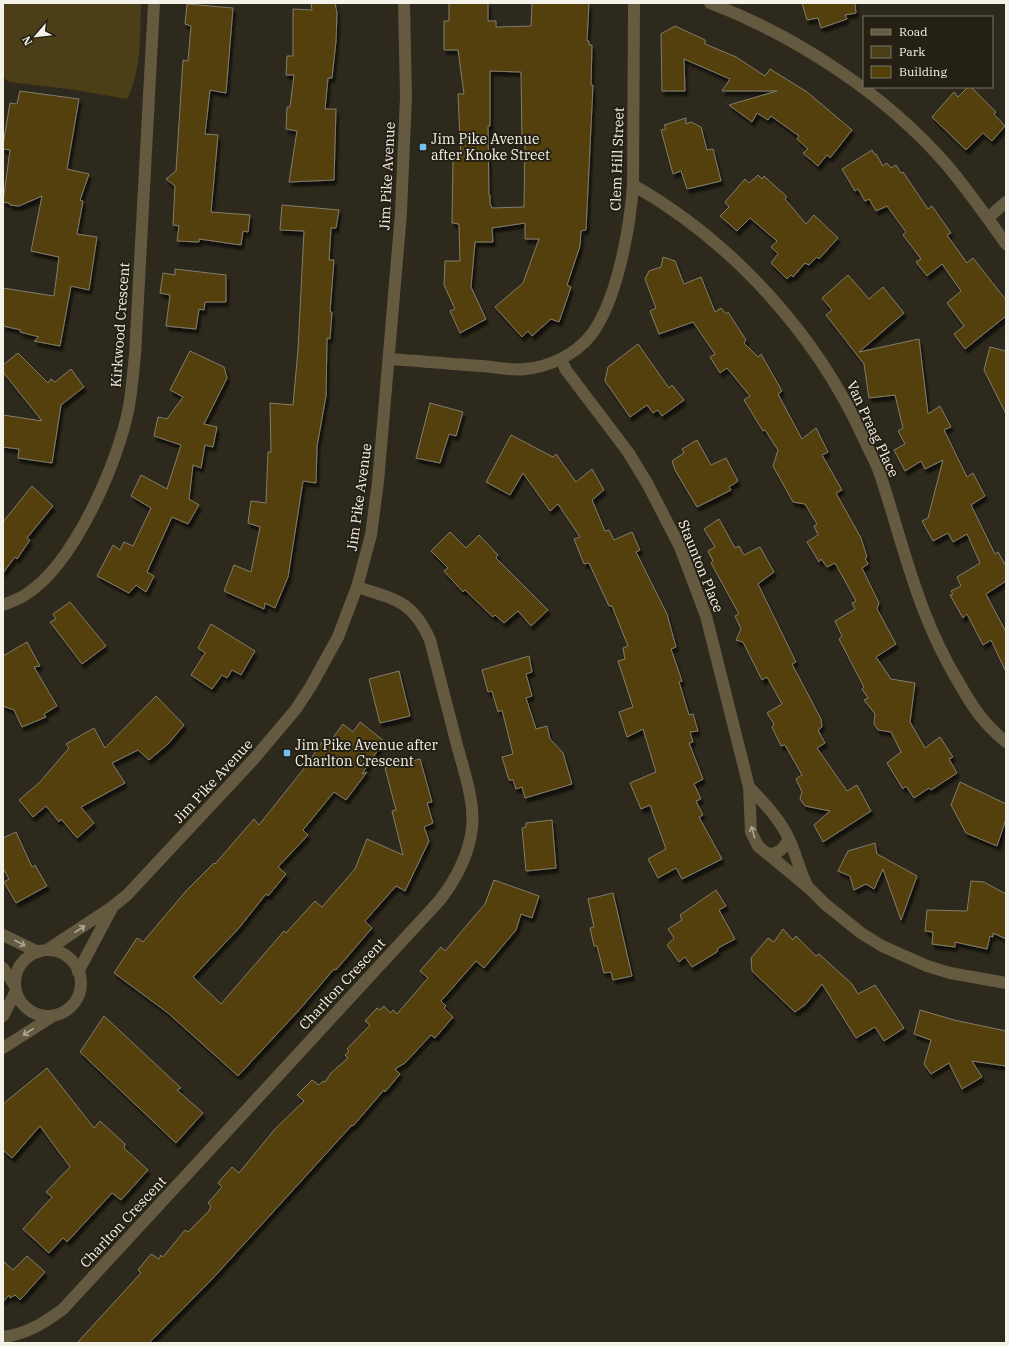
<svg xmlns="http://www.w3.org/2000/svg" width="1009" height="1346" viewBox="0 0 1009 1346" font-family="'IBM Plex Serif',serif">
<style>
.green{fill:#4c3f18}
.building{fill:#524007;stroke:#827c6e;fill-rule:evenodd;filter:url(#shadow)}
.lines{fill:none;stroke-linecap:round;stroke-linejoin:round}
.minor{stroke:#645a40;stroke-width:12}
.tertiary{stroke:#645a40;stroke-width:12}
.oneway{stroke:#aca695}
.poi-dot{fill:#71c1f5;stroke:#242014;stroke-width:1.5}
.labels{text-anchor:middle;dominant-baseline:central;stroke-width:4;stroke-linejoin:round;paint-order:stroke}
.poi-label{font-size:14px;fill:#f5f2ea;stroke:#242014;text-anchor:start}
.street-label{font-size:14px;fill:#f5f2ea;stroke:#242014}
</style>
<defs>
<filter id="shadow"><feDropShadow dx="2.5" dy="4.5" stdDeviation="1" flood-color="#0009"/></filter>
</defs>
<rect width="100%" height="100%" fill="#2e291d"/>
<path class="green" d="M3,3H141C140,35 142,70 127,99L69,89L9,82L3,77Z"/>
<path class="building" d="M311,3H335L337,13L336,41L332,78H328L325,109H336L334,180L289,182L297,131L286,129L287,107H290L294,75H286L287,56H293V9L312,10Z
M449,3H488V21H496V27L531,26L532,3H589L587,41H589V45H592L591,85H593L586,230L581,231L580,246L567,285L571,287L559,322L551,319L532,336L528,331L522,337L495,307L523,283L539,239H525V223L492,228L493,242H475L471,287L486,319L460,333L450,311L455,309L444,285L445,261H460L459,224L452,223L453,160H461L458,94H464L458,50H444V21H449ZM490,71L521,72L522,141H525L524,207L492,208L490,203V195H489L488,126H490Z
M802,3H855L856,13L845,15L847,19L821,28L818,18L807,20Z
M187,4L233,8L226,93L210,90L205,134L218,135L211,212L250,215L248,232L243,231L241,245L199,239V242L177,241L179,226L173,225L175,186L166,179L176,171L183,60L188,61L191,26L185,24Z
M675,26L705,40V44L736,57L765,76L770,69L807,92L852,130L830,158L827,155L818,166L803,153L808,149L797,139L799,136L771,116L768,120L757,113L752,122L729,105L777,91H722L730,79L684,59L685,91H662L661,34Z
M968,87H971L996,112L994,114L1005,126L992,141L983,133L966,150L932,117L954,92L958,97Z
M20,91L79,99L67,169L89,174L80,200L83,201L77,234L97,237L89,290L71,286L60,346L34,341L39,337L20,332L21,330L3,326V288L54,296L59,257L31,251L42,196L19,206L10,205L9,203L3,202L10,150L3,149V145L10,103L17,104Z
M686,118V124L691,122L701,127L707,150L713,149L721,181L687,189L681,171L673,174L661,130L666,129L664,125Z
M872,150L874,154H876L883,166L887,163L891,168L896,165L901,173L903,172L928,209L932,206L951,233L947,235L967,263L973,258L1006,300V316L965,349L954,334L964,326L947,303L961,291L942,264L927,276L916,262L921,259L903,235L906,232L887,206L876,211L869,199L865,201L858,189L855,191L842,169Z
M758,175L762,179L764,176L787,197L785,199L806,224L814,215L838,238L819,259L817,257L809,265L805,263L793,277L791,275L787,279L771,263L778,254L771,247L777,241L750,218L737,231L720,216L729,207L725,202L745,179L749,183Z
M282,205L339,210L336,228H331L329,260H334L330,312H332L330,339L327,338L326,396L317,446L316,483L303,481L288,577L275,608L265,603L264,609L224,591L234,565L251,572L260,527L248,523L251,501L266,503L268,452H271L270,403L293,405L298,350L304,231L280,230Z
M663,257L675,261L684,284L701,277L715,312L721,308L726,314L728,312L746,340L744,343L758,357L761,354L782,391L778,394L802,439L816,428L828,452L822,455L842,490L836,493L861,538L867,557L865,558L868,564L862,568L879,603L877,609L896,644L876,657L891,679L915,683L910,722L925,748L940,737L953,757L949,759L957,773L931,790L929,788L914,798L906,786L903,789L887,763L901,752L891,732L878,730L874,724L875,714L864,700L868,698L862,689L864,687L839,639L842,636L835,621L855,609L852,603L856,601L835,563L827,567L821,559L819,562L807,542L818,535L814,526L817,524L805,504L793,502L773,466L778,450L765,430L763,431L744,400L750,396L727,368L720,373L710,357L715,354L693,322L659,334L650,311L656,308L645,279L649,271L661,267Z
M175,269L226,275V302H205L204,310L199,309L196,329L166,326L170,295L160,293L163,273L175,275Z
M848,275L869,299L883,287L904,313L859,352L919,339L928,414L940,406L951,427L944,430L967,477L973,473L985,496L971,505L995,554L998,552L1006,566V581L986,594L1006,632V672L991,640L983,645L967,614L963,618L950,595L953,594L951,591L961,586L957,577L980,563L967,534L953,542L948,533L933,541L922,521L928,518L943,460L925,469L921,461L905,471L894,450L905,444L898,431L903,428L895,395L869,398L864,364L826,315L832,310L822,298Z
M638,344L669,388L672,385L684,400L662,416L658,410L653,413L647,405L630,417L605,381L608,367Z
M990,347L1006,351V414L984,370Z
M190,351L224,367L227,378L204,424L217,427L213,447L205,445L201,468L193,465L189,499L199,505L188,524L172,517L147,572L154,576L146,592L136,585L129,593L97,576L113,545L120,550L124,542L133,546L151,508L131,496L141,475L167,489L181,445L154,436L158,417L167,419L183,397L170,390Z
M18,353L48,383L51,379L55,382L71,369L84,387L61,405L52,463L18,458L19,449L3,447V415L42,421L3,372V365Z
M430,403L463,412L456,436L449,434L440,463L416,458Z
M511,435L553,457L556,454L576,482L592,469L604,490L592,500L605,531L609,530L614,540L632,532L640,550L636,552L667,614L676,647L671,649L682,681L679,682L689,715L693,714L698,731L690,732L693,742L689,743L703,779L694,784L701,799L696,801L703,815L699,817L722,859L682,879L676,868L658,878L648,859L666,849L650,805L641,809L630,783L656,772L643,729L627,737L619,712L633,707L618,661L625,659L623,648L628,646L612,606H609L589,563L584,564L574,539L580,537L558,504L550,511L523,473L510,495L486,482Z
M697,440L711,465L726,458L738,481L729,487L731,490L697,507L675,470L672,461L684,453L682,449Z
M32,486L53,506L27,538L30,540L17,559L15,557L3,573V522Z
M719,519L735,548L739,546L744,555L760,547L774,572L758,584L796,662L792,664L821,719L822,727L818,730L825,743L817,748L847,791L857,785L871,811L823,842L814,825L830,811L805,806L800,799L802,792L796,779L802,775L785,745L781,746L772,727L774,724L767,713L782,704L767,677L762,680L743,642L736,640L741,629L735,616L739,614L711,563L713,561L708,551L715,547L704,529Z
M450,532L466,548L479,535L498,555L496,558L548,610L531,626L518,611L504,623L495,615L493,617L465,590L463,592L444,571L448,568L431,551Z
M70,602L106,646L82,664L50,622L56,619L53,614Z
M211,624L255,651L241,675L232,670L227,678L222,675L212,689L191,675L205,653L198,648Z
M27,642L40,666L34,667L57,706L44,714L46,717L22,727L14,710L3,706V656Z
M529,656L532,672L526,674L532,696L526,698L536,729L547,726L550,739L563,753L572,784L525,798L522,787L516,789L513,780H509L502,757L513,754L502,710L498,712L492,691L488,692L482,670Z
M399,671L410,716L380,723L369,679Z
M156,696L184,725L169,743L149,760L138,750L112,763L125,783L81,807L94,823L77,838L61,819L59,822L46,806L33,817L19,800L40,782L69,748L66,744L94,728L105,748Z
M360,722L384,741L362,774L367,772L346,800L334,792L303,830L308,835L278,867L286,874L268,896L266,894L239,928L193,977L221,1004L284,931L286,933L315,901L322,907L355,869L367,839L403,855L392,811L396,810L385,768L420,759L432,802L427,803L433,823L424,827L429,841L405,891L396,886L365,921L372,928L336,970L334,969L300,1009L238,1076L168,1013L114,973L137,938L143,942L186,891L214,863L215,864L254,819L259,825L306,766L322,742L327,746L343,724L353,732Z
M960,782L1006,804V819L997,846L966,833L951,805Z
M552,820L556,868L526,871L522,828L526,827V823Z
M16,832L32,867L35,865L47,886L16,903L4,882L9,879L3,868V838Z
M875,843L877,854L917,876L901,920L883,869L874,889L866,884L854,890L850,876L838,871L848,851Z
M494,880L539,896L532,918L521,914L516,930L484,968L476,961L441,1001L446,1006L444,1008L453,1017L435,1038L431,1035L405,1063L395,1069L400,1074L385,1092L384,1090L353,1126L352,1125L215,1276L149,1343H77L141,1273L138,1270L151,1254L159,1259L161,1255L163,1257L185,1230L188,1232L209,1211L211,1206L208,1203L222,1187L218,1183L232,1167L239,1173L275,1129L304,1101L297,1095L312,1080L319,1085L323,1081L325,1082L331,1073L348,1058L345,1055L349,1051L347,1049L370,1025L365,1021L377,1008L380,1010L384,1006L390,1013L393,1010L397,1014L428,978L420,971L441,947L445,951L485,904Z
M971,881L984,882L1006,894V939L993,933V937L990,936L987,949L955,942V947L932,944L933,932L925,931L927,910L967,911Z
M716,890L726,906L719,910L735,939L718,948L717,952L692,967L685,957L679,962L667,945L674,938L668,929L682,920L680,915Z
M613,893L632,976L613,980L611,972L604,973L597,946H594L590,928L594,927L588,899Z
M783,929L793,940L796,936L816,956L819,954L852,984L858,994L875,985L904,1028L884,1041L875,1027L856,1038L822,984L806,1004L795,1012L752,971L751,958L768,938L774,942Z
M920,1010L954,1020L1006,1031V1066L972,1061L982,1077L962,1089L949,1063L931,1074L924,1064L931,1040L914,1034Z
M104,1016L181,1088L177,1090L203,1113L176,1143L80,1052Z
M47,1068L94,1128L100,1121L125,1144L124,1148L148,1170L121,1200L112,1193L67,1242L63,1238L49,1253L23,1229L52,1197L46,1192L70,1167L40,1126L12,1158L3,1150V1104Z
M27,1256L45,1272L20,1300L15,1295L10,1298L9,1295L3,1302V1261L13,1270Z"/>
<g class="lines">
<path class="minor" d="M710,3C796,36 885,94 946,164C968,190 987,217 1006,244
M633,185C733,242 817,335 864,439C869,451 876,462 880,474C904,547 918,616 959,683C973,708 984,724 1006,742
M988,218L1006,202
M389,359C420,361 451,364 482,366C496,367 511,371 525,369C549,367 575,355 591,335C617,301 630,228 633,185L634,3
M561,360L566,370L628,452L647,483L680,547L706,616L749,787L751,832L758,846L809,888L825,904L861,933L882,946L927,966L950,973L1006,983
M3,605C10,602 19,599 25,595C74,565 119,461 129,406C132,389 133,372 135,355L154,3
M749,787C764,803 780,819 789,839C796,854 799,869 806,883
M769,854C780,853 783,849 789,839
M3,935L38,952
M3,968L15,986
M3,1337C27,1334 44,1323 63,1309L440,900C456,879 469,855 472,828C475,801 464,772 457,745C448,710 439,675 430,640C413,601 395,599 357,587"/>
<path class="tertiary" d="M47,950L112,907L127,895L253,760L296,709L311,686L338,637L357,587L371,535L378,482L401,213L406,97L404,3
M15 983a33 33 0 1 1 66 0a33 33 0 1 1-66 0Z
M78,972L112,908
M3,1016L16,991
M3,1048L53,1016"/>
</g>
<defs><path id="oneway-shaft" d="M-6 0H5M1.5-3L5.5 0L1.5 3" fill="none" stroke-width="1.6" stroke-linecap="round" stroke-linejoin="round"/></defs>
<g class="oneway">
<use href="#oneway-shaft" transform="translate(753 832) rotate(-105)"/>
<use href="#oneway-shaft" transform="translate(80 929) rotate(-33)"/>
<use href="#oneway-shaft" transform="translate(20 943) rotate(27)"/>
<use href="#oneway-shaft" transform="translate(28 1032) rotate(147)"/>
</g>
<g class="poi-dot">
<rect x="419" y="143" width="8" height="8" rx="2"/>
<rect x="283" y="749" width="8" height="8" rx="2"/>
</g>
<g class="labels">
<g class="poi-label">
<text x="431" y="139">Jim Pike Avenue<tspan x="431" dy="16">after Knoke Street</tspan></text>
<text x="295" y="745">Jim Pike Avenue after<tspan x="295" dy="16">Charlton Crescent</tspan></text>
</g>
<g class="street-label">
<text transform="translate(617 159) rotate(-88)">Clem Hill Street</text>
<text transform="translate(387 176) rotate(-87)">Jim Pike Avenue</text>
<text transform="translate(120 325) rotate(-86)">Kirkwood Crescent</text>
<text transform="translate(873 429) rotate(65)">Van Praag Place</text>
<text transform="translate(359 497) rotate(-82)">Jim Pike Avenue</text>
<text transform="translate(701 566) rotate(68)">Staunton Place</text>
<text transform="translate(213 781) rotate(-47)">Jim Pike Avenue</text>
<text transform="translate(342 984) rotate(-47)">Charlton Crescent</text>
<text transform="translate(123 1222) rotate(-47)">Charlton Crescent</text>
</g>
</g>
<rect width="1009" height="1346" fill="none" stroke="#f5f2ea" stroke-width="8"/>
<rect x="863" y="16" width="130" height="72" fill="#242014" stroke="#78746a"/>
<rect x="871" y="29" width="20" height="6" fill="#645a40" stroke="#78746a"/>
<text x="899" y="36" font-size="12" fill="#f5f2ea">Road</text>
<rect x="871" y="46" width="20" height="12" fill="#4c3f18" stroke="#78746a"/>
<text x="899" y="56" font-size="12" fill="#f5f2ea">Park</text>
<rect x="871" y="66" width="20" height="12" fill="#524007" stroke="#78746a"/>
<text x="899" y="76" font-size="12" fill="#f5f2ea">Building</text>
<g transform="translate(36 36) rotate(242)" stroke="#242014" stroke-width="3" paint-order="stroke">
<path d="M0-3L7 15L0 10L-7 15Z" fill="#f5f2ea"/>
<text y="-6" font-size="11" font-weight="bold" text-anchor="middle" fill="#f5f2ea">N</text>
</g>
</svg>
